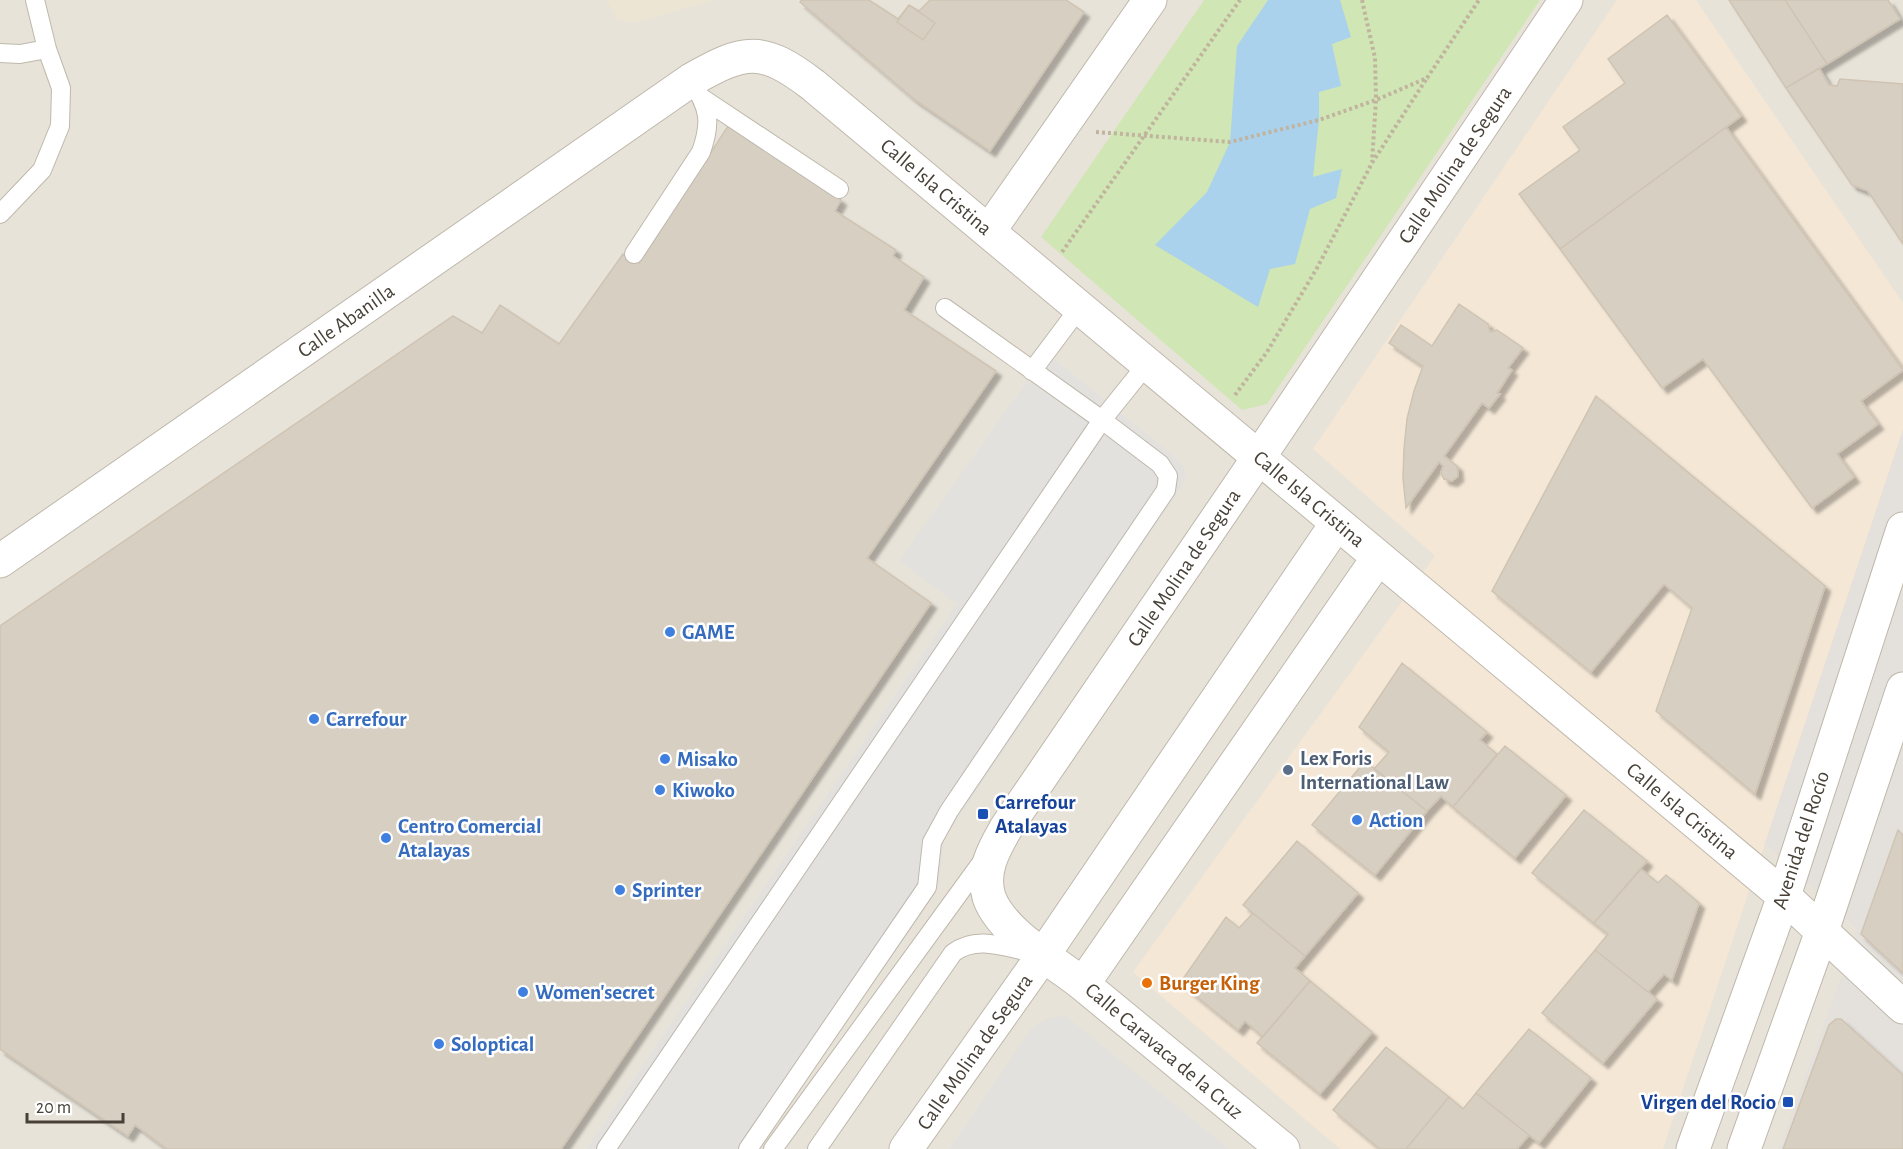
<svg xmlns="http://www.w3.org/2000/svg" width="1903" height="1149" viewBox="0 0 1903 1149" font-family="'Alegreya Sans',sans-serif">
<style>
.residential{fill:#e8e3d8}
.commercial{fill:#f4e7d6}
.industrial{fill:#e4e0db}
.education{fill:#ece5d4}
.green{fill:#d0e6b5}
.parking{fill:#e3e1de}
.water{fill:#aad2ed}
.building{fill:#d8cfc3;stroke:#cfc4b3;stroke-width:1.5;filter:url(#shadow)}
.lines{fill:none;stroke-linecap:round;stroke-linejoin:round}
.lane-casing{stroke:#bfb8ac;stroke-width:20}
.street-casing{stroke:#bfb8ac;stroke-width:35}
.path{stroke:#c0b49e;stroke-width:4;stroke-dasharray:3 3;stroke-linecap:butt}
.lane{stroke:#fff;stroke-width:18}
.street{stroke:#fff;stroke-width:33}
.shop-dot{fill:#3f7fe0;stroke:#fff;stroke-width:2}
.service-dot{fill:#5c6f8a;stroke:#fff;stroke-width:2}
.transit-dot{fill:#1a4fb4;stroke:#fff;stroke-width:2}
.food-dot{fill:#e8710a;stroke:#fff;stroke-width:2}
.labels{text-anchor:middle;dominant-baseline:central;stroke-width:5;stroke-linejoin:round;paint-order:stroke}
.street-label{font-size:21px;fill:#474138;stroke:#fff}
.shop-label{font-size:21px;font-weight:bold;fill:#366cbe;stroke:#fff;text-anchor:start}
.service-label{font-size:21px;font-weight:bold;fill:#4e5e75;stroke:#fff;text-anchor:start}
.transit-label{font-size:21px;font-weight:bold;fill:#164399;stroke:#fff;text-anchor:start}
.food-label{font-size:21px;font-weight:bold;fill:#c56008;stroke:#fff;text-anchor:start}
</style>
<defs>
<filter id="shadow"><feDropShadow dx="5.5" dy="5.5" stdDeviation="1.5" flood-color="#0004"/></filter>
</defs>
<rect width="100%" height="100%" fill="#f4f1ea"/>
<path class="residential" d="M0,0H1903V1149H0Z"/>
<path class="commercial" d="M1617,0H1696L1903,303V430L1663,1149H1340L1133,972L1435,556L1313,449Z"/>
<path class="industrial" d="M1903,430V1149H1779L1858,930L1765,843Z"/>
<path class="education" d="M606,0H713L634,23L617,19Z"/>
<path class="green" d="M1204,0H1540L1267,404L1242,410L1041,237Z"/>
<path class="parking" d="M1047,353L1175,457L1183,466L1187,475L1181,488L944,839L939,884L759,1149H586L957,604L899,561Z
M1066,1016L1229,1149H949L1032,1028L1048,1018Z"/>
<path class="water" d="M1268,0H1340L1351,37L1332,44L1341,86L1319,92V120L1313,177L1342,169L1336,198L1310,209L1295,264L1270,269L1258,307L1155,245L1207,192L1230,142L1237,46Z"/>
<path class="building" d="M802,0H869L898,19L909,5L919,11L930,0H1066L1084,12L990,151L914,99L800,2Z
M1729,0H1785L1827,64L1786,88Z
M1785,0H1888L1900,19L1827,64Z
M909,5L935,23L923,40L897,22Z
M1667,15L1741,116L1560,249L1519,194L1580,150L1563,127L1625,83L1608,59Z
M1819,68L1829,85L1837,86L1840,79L1903,84V244L1868,191L1852,185L1786,88Z
M730,123L841,200L835,211L896,250L893,256L924,277L904,310L996,371L867,558L931,603L561,1149H167L135,1125L128,1136L0,1049V626L453,316L482,333L500,305L559,344L623,254L639,263Z
M1726,127L1903,370L1861,401L1878,424L1837,454L1854,477L1812,508L1703,359L1662,388L1560,249Z
M1459,304L1488,324L1490,332L1497,330L1523,348L1508,368L1512,370L1497,393L1500,394L1489,408L1482,403L1444,456L1457,466L1458,476L1452,481L1444,479L1441,473L1443,466L1439,462L1406,508L1403,478L1404,449L1407,419L1414,391L1423,366L1389,343L1401,325L1432,346Z
M1596,396L1825,586L1755,794L1656,711L1692,608L1664,584L1591,672L1492,591Z
M1402,663L1487,732L1480,740L1497,754L1453,807L1441,796L1427,811L1374,769L1389,752L1359,727Z
M1505,746L1566,795L1515,858L1453,807Z
M1365,761L1427,811L1375,875L1312,825Z
M1584,810L1647,861L1594,923L1532,873Z
M1898,830L1903,835V973L1861,934Z
M1297,841L1358,893L1305,956L1243,905Z
M1641,869L1658,883L1666,875L1699,903L1672,980L1664,974L1648,992L1595,950L1608,934L1594,923Z
M1253,913L1305,956L1295,968L1310,981L1263,1037L1245,1021L1238,1030L1180,983L1226,917L1239,928Z
M1595,950L1657,999L1603,1063L1542,1013Z
M1310,981L1372,1032L1320,1094L1257,1043Z
M1836,1019H1841L1903,1075V1149H1783L1829,1025Z
M1529,1029L1591,1078L1539,1143L1476,1093Z
M1386,1047L1449,1097L1406,1149H1380L1333,1110Z
M1476,1093L1529,1135L1517,1149H1406L1449,1097L1463,1109Z"/>
<g class="lines">
<g class="lane-casing">
<path id="lane" d="M0,53L20,54L47,49
M702,98L839,189
M0,214L42,170L60,126L61,88L47,49L35,0
M634,254L701,152C712,121 709,108 691,80
M1032,371L1080,307
M606,1149L1102,420L1147,364
M748,1149L927,887L932,842L949,811L1166,490L1168,476L1160,464L1102,420L945,308
M773,1149L984,859
M817,1149L953,953C976,935 1005,947 1030,952"/>
</g>
<g class="street-casing">
<path id="street" d="M989,231L1150,0
M0,561L691,80C745,49 762,46 813,85L1784,896L1903,1007
M1083,984L1378,558
M906,1149L1044,954L1337,523
M1283,1149C1217,1095 1151,1040 1085,986C1056,962 1002,934 989,897C981,871 994,849 1006,828L1259,457L1566,0
M1693,1149L1784,896L1903,529
M1744,1149L1822,931L1903,689"/>
</g>
<path class="path" d="M1362,0L1375,58L1376,100L1372,162
M1096,132L1230,142L1319,120L1376,100L1427,78L1479,0
M1062,252L1240,0
M1235,395L1267,352L1317,268L1372,163L1427,78"/>
<use href="#lane" class="lane"/>
<use href="#street" class="street"/>
</g>
<g class="shop-dot">
<circle cx="670" cy="632" r="6"/>
<circle cx="314" cy="719" r="6"/>
<circle cx="665" cy="759" r="6"/>
<circle cx="660" cy="790" r="6"/>
<circle cx="1357" cy="820" r="6"/>
<circle cx="386" cy="838" r="6"/>
<circle cx="620" cy="890" r="6"/>
<circle cx="523" cy="992" r="6"/>
<circle cx="439" cy="1044" r="6"/>
</g>
<circle class="service-dot" cx="1288" cy="770" r="6"/>
<g class="transit-dot">
<rect x="977" y="808" width="12" height="12" rx="3"/>
<rect x="1782" y="1096" width="12" height="12" rx="3"/>
</g>
<circle class="food-dot" cx="1147" cy="983" r="6"/>
<g class="labels">
<g class="street-label">
<text transform="translate(1455 165) rotate(-56)">Calle Molina de Segura</text>
<text transform="translate(936 187) rotate(40)">Calle Isla Cristina</text>
<text transform="translate(346 321) rotate(-35)">Calle Abanilla</text>
<text transform="translate(1309 499) rotate(40)">Calle Isla Cristina</text>
<text transform="translate(1184 568) rotate(-56)">Calle Molina de Segura</text>
<text transform="translate(1682 811) rotate(40)">Calle Isla Cristina</text>
<text transform="translate(1801 840) rotate(-72)">Avenida del Rocío</text>
<text transform="translate(1164 1051) rotate(40)">Calle Caravaca de la Cruz</text>
<text transform="translate(975 1052) rotate(-55)">Calle Molina de Segura</text>
</g>
<g class="shop-label">
<text x="682" y="632">GAME</text>
<text x="326" y="719">Carrefour</text>
<text x="677" y="759">Misako</text>
<text x="672" y="790">Kiwoko</text>
<text x="1369" y="820">Action</text>
<text x="398" y="826">Centro Comercial<tspan x="398" dy="24">Atalayas</tspan></text>
<text x="632" y="890">Sprinter</text>
<text x="535" y="992">Women'secret</text>
<text x="451" y="1044">Soloptical</text>
</g>
<g class="service-label">
<text x="1300" y="758">Lex Foris<tspan x="1300" dy="24">International Law</tspan></text>
</g>
<g class="transit-label">
<text x="995" y="802">Carrefour<tspan x="995" dy="24">Atalayas</tspan></text>
<text x="1776" y="1102" text-anchor="end">Virgen del Rocio</text>
</g>
<g class="food-label">
<text x="1159" y="983">Burger King</text>
</g>
</g>
<path d="M27 1113v9h96v-9" fill="none" stroke="#474138" stroke-width="3"/>
<text x="36" y="1113" font-size="18" fill="#474138" stroke="#ffffff" stroke-width="4.5" paint-order="stroke">20 m</text>
</svg>
